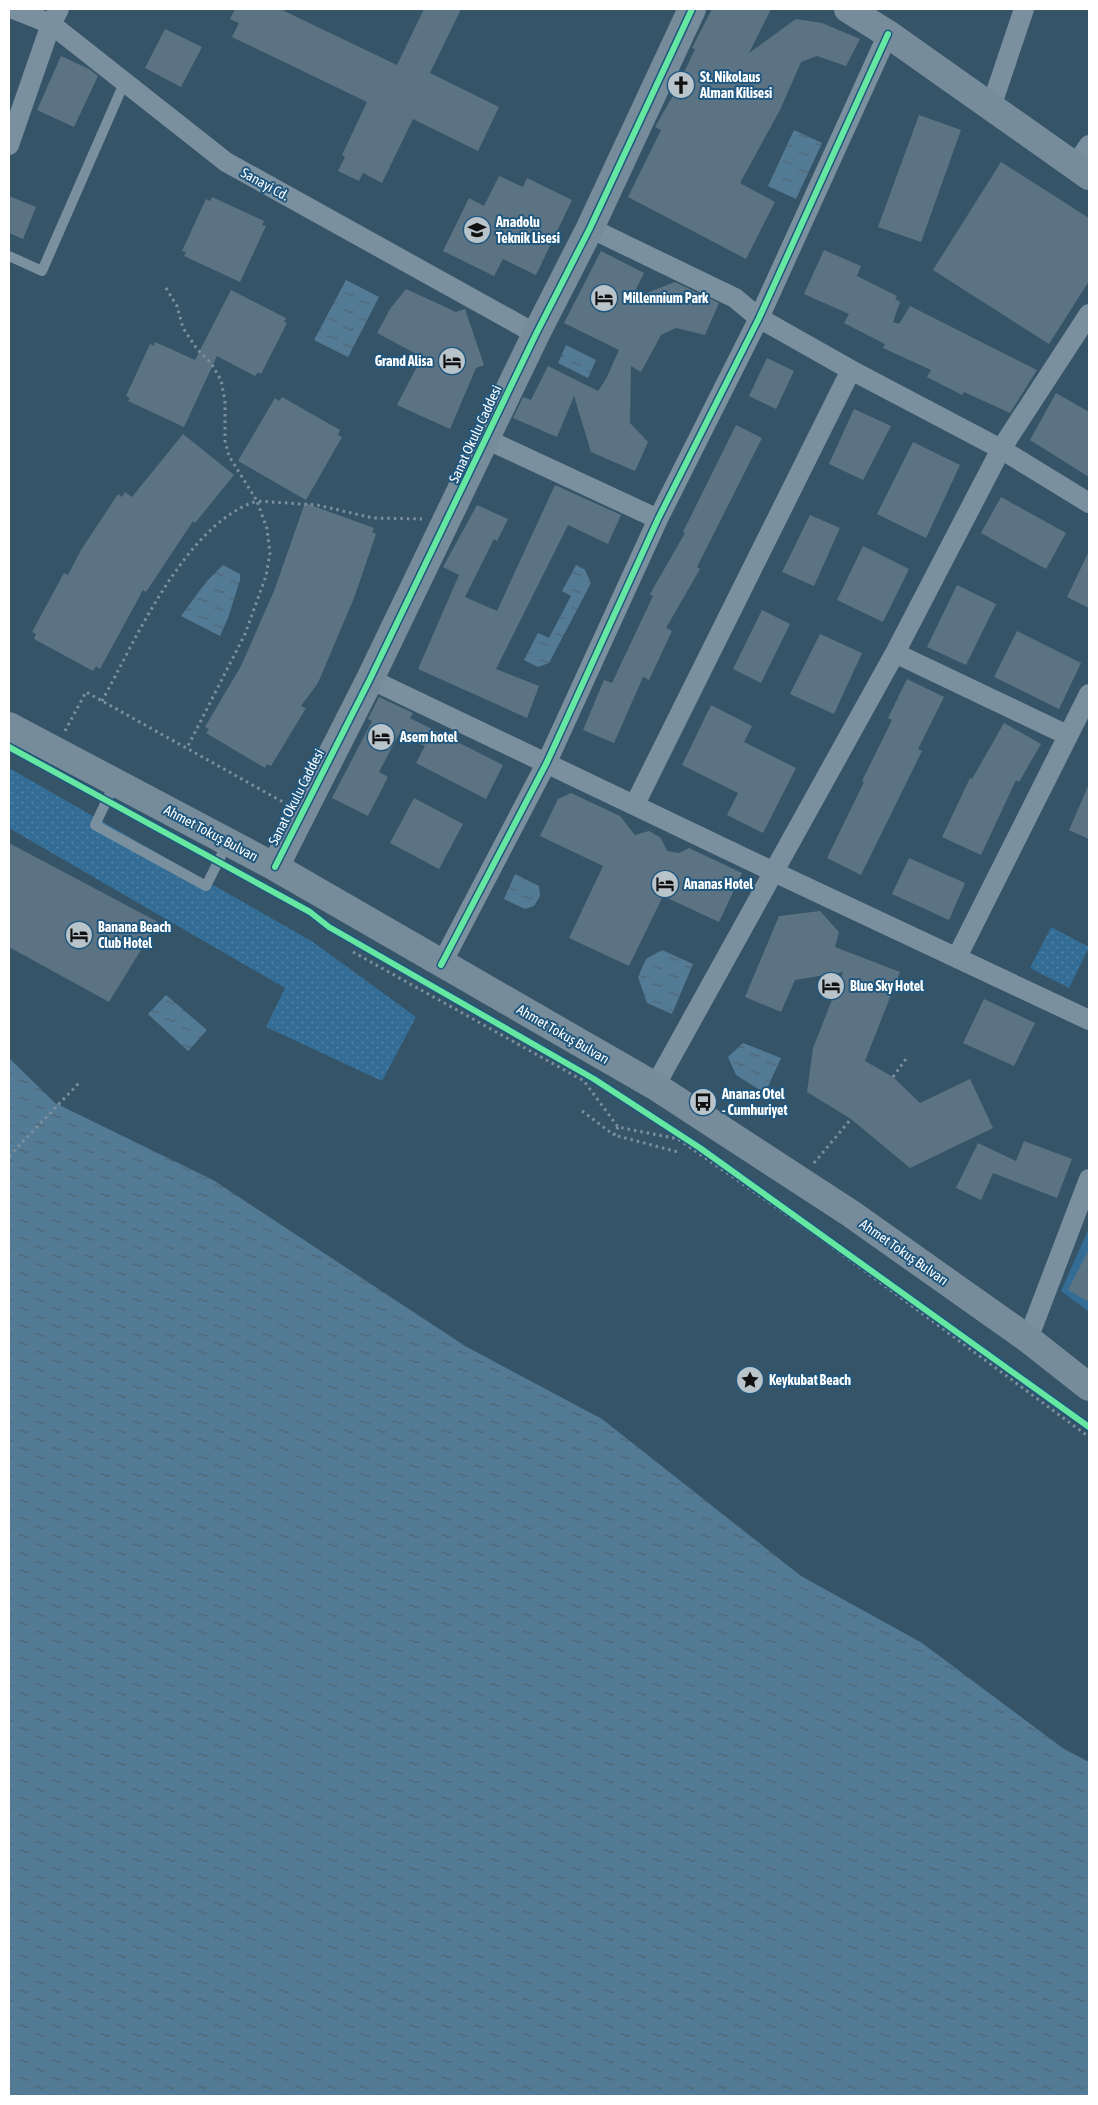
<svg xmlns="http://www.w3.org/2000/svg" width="1098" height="2105" viewBox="0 0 1098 2105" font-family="'Asap Condensed',sans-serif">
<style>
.park{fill:url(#park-dots)}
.pitch{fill:#336d95}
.water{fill:url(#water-ripples)}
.building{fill:#5c7383}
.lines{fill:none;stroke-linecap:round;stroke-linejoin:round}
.path{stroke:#7b909f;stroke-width:3;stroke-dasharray:2.5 4;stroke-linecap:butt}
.lane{stroke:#7b909f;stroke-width:10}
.street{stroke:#7b909f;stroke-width:20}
.secondary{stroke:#778c9b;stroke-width:28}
.cycleway-casing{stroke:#20577e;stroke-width:9}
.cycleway{stroke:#66e7a1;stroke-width:6}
.labels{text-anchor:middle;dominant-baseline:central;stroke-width:4;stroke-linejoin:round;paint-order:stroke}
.poi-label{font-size:14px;font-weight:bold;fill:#fff;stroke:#20577e;text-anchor:start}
.street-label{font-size:14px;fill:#fff;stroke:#20577e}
</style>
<defs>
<pattern id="park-dots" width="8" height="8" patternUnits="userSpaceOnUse" patternTransform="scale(1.25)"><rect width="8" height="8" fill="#336d95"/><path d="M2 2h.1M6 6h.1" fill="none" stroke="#5283a5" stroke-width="1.8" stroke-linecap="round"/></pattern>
<pattern id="water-ripples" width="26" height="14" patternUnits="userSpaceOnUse" patternTransform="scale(1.25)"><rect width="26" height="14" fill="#547b96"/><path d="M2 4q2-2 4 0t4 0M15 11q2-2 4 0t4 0" fill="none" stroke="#506471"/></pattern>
</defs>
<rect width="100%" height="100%" fill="#365468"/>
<path class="park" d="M9,768L313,942L416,1017L382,1081L266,1027L285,988L9,828Z
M1051,927L1089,947L1069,988L1030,968Z"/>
<path class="pitch" d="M1089,1228V1312L1061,1291Z"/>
<path class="water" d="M794,130L822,143L796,199L768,186Z
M346,280L379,297L348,357L314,340Z
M566,345L596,360L588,378L558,363Z
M223,565L240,574V580L228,618L220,636L181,616L206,582Z
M576,565L585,570L591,583L549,663L538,667L524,660L538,633L549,638L571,596L562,591Z
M515,874L539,886L540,896L534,906L525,909L504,899Z
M662,950L693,964L672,1014L647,1003L638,977L646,959Z
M166,995L207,1030L188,1051L148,1014Z
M743,1043L781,1058L765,1093L736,1075L728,1057Z
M9,1058L55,1103L213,1180L465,1346L602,1419L801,1576L922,1643L1064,1749L1089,1762V2096H9Z"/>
<path class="building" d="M235,9H280L397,65L424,9H461L430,73L499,107L478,151L413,119L382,183L363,173L359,181L338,171L345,157L342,155L367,102L232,37L239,23L230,19Z
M712,9H771L749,53L796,19L822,23L860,39L846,66L817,56L801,62L780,110L740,183L775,202L746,259L628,197L661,130L655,127L675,92L695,49L692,48Z
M165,29L202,47L181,87L145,68Z
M61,56L89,69L98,76L74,127L37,110Z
M919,115L961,130L921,242L878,227Z
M1001,162L1089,218V281L1049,344L933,270Z
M499,176L523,187L527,178L572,200L536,275L503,259L494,276L443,251L469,198L484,206Z
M9,196L36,207L23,239L9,233Z
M212,197L264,221L262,225L266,226L240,282L184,256L186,252L182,251L206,199L210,201Z
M824,250L861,266L857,276L897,296L895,299L900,302L893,322L899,324L910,306L1037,370L1010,413L964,392L962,395L927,377L931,370L883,348L885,344L844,323L849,314L804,294Z
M601,251L644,273L631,299L675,282L719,303L705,335L676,328L661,335L641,372L631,366L630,423L648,442L635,471L591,452L574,396L557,437L513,418L523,397L531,400L548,366L598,391L606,379L619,350L564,323Z
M406,289L456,312L465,309L484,365L476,368L450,429L397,405L422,357L377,333L390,309Z
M231,290L286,318L284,322L287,323L261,374L258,372L255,376L217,356L184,427L128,401L130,398L126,396L150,344L154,346L155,342L195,360Z
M767,358L794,371L776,409L749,396Z
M1056,393L1089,412V477L1030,440Z
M282,397L340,430L338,435L342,437L306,500L238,461L275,398L279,401Z
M854,409L891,426L863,480L829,464Z
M736,425L762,438L697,567L700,569L666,628L672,631L649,680L643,677L614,743L583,730L604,680L612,683L653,596L650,594L685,533L683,532Z
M183,434L234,475L195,523L193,521L146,592L143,590L100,669L96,666L93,671L34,639L36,634L32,632L64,573L68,575L81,550L118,494L122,497L125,492L132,497Z
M913,442L960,465L926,538L877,514Z
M555,485L621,515L608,544L568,525L496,669L539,686L527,718L418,669L459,575L443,567L477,505L508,519L497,541L494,539L465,597L497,611Z
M1001,497L1066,533L1046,569L981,533Z
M305,503L374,528L372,532L376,534L354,598L318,683L301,706L306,708L271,766L267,764L265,768L206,733L209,729L205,727L241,666L274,591Z
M810,515L840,528L814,586L782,572Z
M863,546L909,569L883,622L837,600Z
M1089,551V608L1067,597Z
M957,585L996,604L966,665L927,647Z
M762,610L790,624L761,683L733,669Z
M1017,631L1081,663L1059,709L994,677Z
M820,634L862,653L834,714L790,694Z
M907,679L944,697L918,749L922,751L861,875L827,858L864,782L862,781L892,720L888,718Z
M379,697L413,713L410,718L503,765L486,799L416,763L425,746L399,734L379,772L388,777L368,816L332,798L372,721L368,719Z
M711,705L752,726L744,742L796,768L763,833L727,815L738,793L682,765Z
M1004,723L1041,744L1019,782L1016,780L981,855L942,837L970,778L972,779Z
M1089,784V839L1069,830Z
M571,793L620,816L635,835L649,831L661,838L667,851L679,853L689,848L742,873L719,922L663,896L629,966L569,938L603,866L540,836L558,799Z
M414,798L463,824L439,869L390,843Z
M9,843L158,922L109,1002L9,947Z
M909,858L965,883L949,920L892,894Z
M820,911L839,932L835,947L900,972L865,1061L893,1077L920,1103L970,1079L993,1128L910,1168L851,1119L807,1092L813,1048L843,972L795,980L781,1012L745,997L779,916Z
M984,999L1035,1023L1014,1066L963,1043Z
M1024,1141L1072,1159L1057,1198L993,1173L981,1200L956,1188L978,1143L1016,1161Z
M1089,1249V1302L1068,1290Z"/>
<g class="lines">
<path class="path" d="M166,288L177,306L183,328L197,349L211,363L221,380L225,401V441L229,456L257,501L317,505L373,518L422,519
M102,701C136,639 186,523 257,501L267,529L270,553L266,576L245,634L187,748
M65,731L86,692L283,802
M353,952L584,1081L618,1127L678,1139L816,1235L1089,1437
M893,1077L908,1056
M582,1111L614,1135
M618,1127L614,1135L678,1152
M9,1156L79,1083
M814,1163L851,1119"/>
<path class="lane" d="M9,256L42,271L125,81
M115,783L95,825L206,886L227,844"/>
<path class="street" d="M13,9L51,24L226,162L536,334
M991,107L1024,9
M9,145L51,24L59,9
M1075,166L1089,145
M590,228L735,298L759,318L851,370L1001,449L1089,503
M486,439L658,519
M895,653L1067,735
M370,679L774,872L1089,1020
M635,804L851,370
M957,957L1089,694
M441,965L547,762L658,519L759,318L888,34
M655,1086L895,653L1001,449L1089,314
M1028,1339L1089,1179"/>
<path class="secondary" d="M848,9L888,34L1089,176
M9,726L275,867L655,1086L850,1213L1028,1339L1089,1387
M275,867L370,679L536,334L590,228L692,9"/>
<g class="cycleway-casing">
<path id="cycleway" d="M9,747L310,912L329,927L594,1079L700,1148L1089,1427
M275,867L370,679L536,334L590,228L692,9
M441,965L547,762L658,519L759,318L888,34"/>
</g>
<use href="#cycleway" class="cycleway"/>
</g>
<defs>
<g id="church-disc" transform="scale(1.4375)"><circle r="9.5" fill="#b9c3ca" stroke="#20577e"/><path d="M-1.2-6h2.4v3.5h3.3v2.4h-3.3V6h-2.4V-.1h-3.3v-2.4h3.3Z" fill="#111"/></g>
<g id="school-disc" transform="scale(1.4375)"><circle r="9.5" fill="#b9c3ca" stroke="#20577e"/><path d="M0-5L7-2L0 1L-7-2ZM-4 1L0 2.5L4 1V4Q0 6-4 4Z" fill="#111"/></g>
<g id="hotel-disc" transform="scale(1.4375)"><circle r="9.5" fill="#b9c3ca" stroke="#20577e"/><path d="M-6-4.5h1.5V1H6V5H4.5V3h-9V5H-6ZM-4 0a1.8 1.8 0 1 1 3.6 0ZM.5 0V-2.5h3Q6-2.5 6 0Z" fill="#111"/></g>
<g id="bus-disc" transform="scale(1.4375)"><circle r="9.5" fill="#b9c3ca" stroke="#20577e"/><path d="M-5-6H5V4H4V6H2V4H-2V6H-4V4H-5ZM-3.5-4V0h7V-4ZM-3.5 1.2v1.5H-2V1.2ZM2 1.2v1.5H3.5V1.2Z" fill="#111"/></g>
<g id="sight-disc" transform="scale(1.4375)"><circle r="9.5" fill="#b9c3ca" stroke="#20577e"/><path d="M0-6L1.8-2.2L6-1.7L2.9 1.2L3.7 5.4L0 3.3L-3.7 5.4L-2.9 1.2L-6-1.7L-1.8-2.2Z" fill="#111"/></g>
</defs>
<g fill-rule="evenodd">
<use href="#church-disc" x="681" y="85"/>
<use href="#school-disc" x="477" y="230"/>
<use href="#hotel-disc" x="604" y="298"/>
<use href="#hotel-disc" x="452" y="361"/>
<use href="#hotel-disc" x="381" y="737"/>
<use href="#hotel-disc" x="665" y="884"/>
<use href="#hotel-disc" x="79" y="935"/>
<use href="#hotel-disc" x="831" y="986"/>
<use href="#bus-disc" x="703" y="1102"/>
<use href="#sight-disc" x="750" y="1380"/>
</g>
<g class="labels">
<g class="poi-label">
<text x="700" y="77">St. Nikolaus<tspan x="700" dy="16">Alman Kilisesi</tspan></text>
<text x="496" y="222">Anadolu<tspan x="496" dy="16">Teknik Lisesi</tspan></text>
<text x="623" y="298">Millennium Park</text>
<text x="433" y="361" text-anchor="end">Grand Alisa</text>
<text x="400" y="737">Asem hotel</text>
<text x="684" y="884">Ananas Hotel</text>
<text x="98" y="927">Banana Beach<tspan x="98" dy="16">Club Hotel</tspan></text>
<text x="850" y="986">Blue Sky Hotel</text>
<text x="722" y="1094">Ananas Otel<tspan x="722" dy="16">- Cumhuriyet</tspan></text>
<text x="769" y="1380">Keykubat Beach</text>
</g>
<g class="street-label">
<text transform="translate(265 184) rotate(29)">Sanayi Cd.</text>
<text transform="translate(475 434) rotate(-65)">Sanat Okulu Caddesi</text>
<text transform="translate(296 797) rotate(-63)">Sanat Okulu Caddesi</text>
<text transform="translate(211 833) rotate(28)">Ahmet Tokuş Bulvarı</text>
<text transform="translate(563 1034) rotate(30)">Ahmet Tokuş Bulvarı</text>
<text transform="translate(904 1252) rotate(35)">Ahmet Tokuş Bulvarı</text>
</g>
</g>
<rect width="1098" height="2105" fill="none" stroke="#ffffff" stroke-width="20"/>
</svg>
